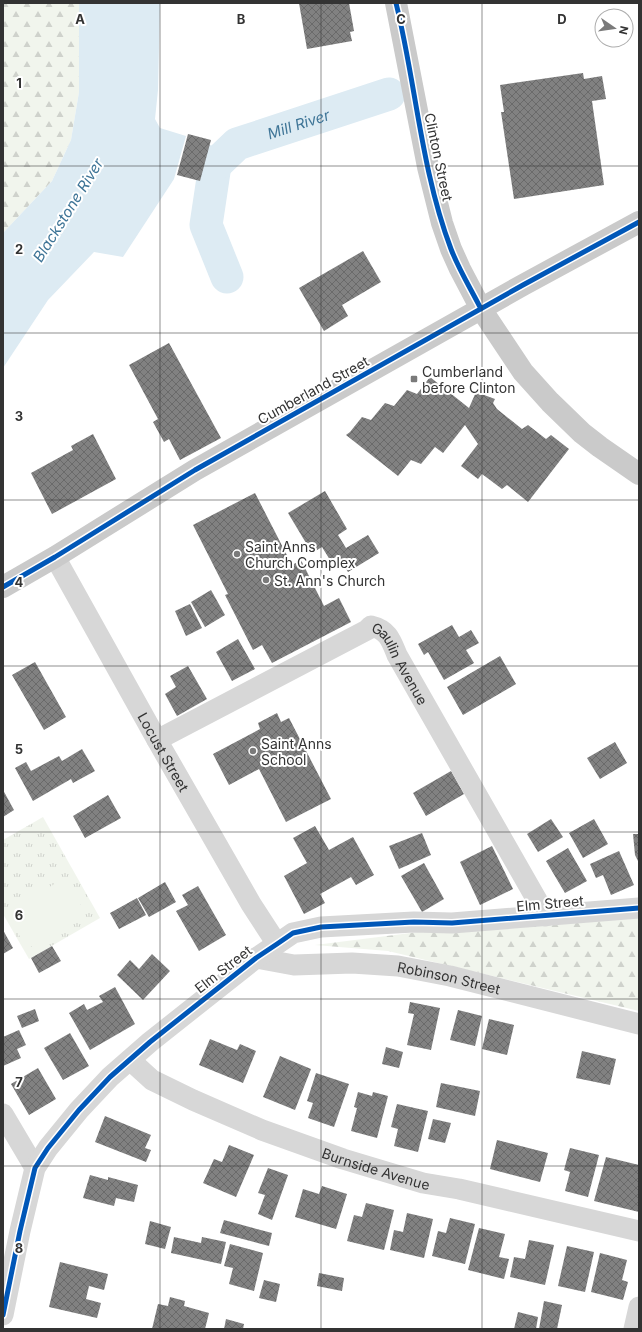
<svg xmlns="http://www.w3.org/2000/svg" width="642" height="1332" viewBox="0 0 642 1332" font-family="Inter,sans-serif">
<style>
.grass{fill:url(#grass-tufts)}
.forest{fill:url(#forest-firs)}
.pitch{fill:#f1f5ed}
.water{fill:#ddebf3}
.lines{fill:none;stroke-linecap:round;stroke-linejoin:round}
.river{stroke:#ddebf3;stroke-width:33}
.building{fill:url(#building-cross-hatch)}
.minor{stroke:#d7d7d7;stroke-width:21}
.major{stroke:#cacaca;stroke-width:22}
.cycleway-casing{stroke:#fff;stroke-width:8}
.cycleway{stroke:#0057b8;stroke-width:5}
.grid{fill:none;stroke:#333;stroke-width:1;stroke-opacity:0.55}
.poi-dot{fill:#7a7a7a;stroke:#fff;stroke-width:1.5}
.labels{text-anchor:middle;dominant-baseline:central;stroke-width:4;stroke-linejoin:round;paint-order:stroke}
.street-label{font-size:14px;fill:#333;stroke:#fff}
.poi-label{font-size:14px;fill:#333;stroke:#fff;text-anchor:start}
.water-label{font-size:15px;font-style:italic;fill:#3f7597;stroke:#fff}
.grid-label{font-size:13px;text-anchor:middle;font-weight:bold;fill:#333;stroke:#fff;stroke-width:4;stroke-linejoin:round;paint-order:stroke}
</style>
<defs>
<pattern id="grass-tufts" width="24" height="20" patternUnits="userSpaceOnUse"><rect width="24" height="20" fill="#f1f5ed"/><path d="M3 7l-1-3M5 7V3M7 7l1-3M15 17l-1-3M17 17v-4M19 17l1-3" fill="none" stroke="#cfd2cc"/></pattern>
<pattern id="forest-firs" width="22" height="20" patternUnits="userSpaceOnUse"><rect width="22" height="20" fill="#f1f5ed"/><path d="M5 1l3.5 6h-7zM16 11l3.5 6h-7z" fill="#cfd2cc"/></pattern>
<pattern id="building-cross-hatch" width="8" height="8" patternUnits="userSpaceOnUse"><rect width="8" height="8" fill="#818181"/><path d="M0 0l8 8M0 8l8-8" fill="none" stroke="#6a6a6a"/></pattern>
</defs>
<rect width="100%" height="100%" fill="#fff"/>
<path class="grass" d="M43,817L100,918L29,959L3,914V840Z"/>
<path class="forest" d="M3,3H79V92L71,140L52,181L3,233Z
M639,911V1011L388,951L315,945L498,922Z"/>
<path class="pitch" d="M65,878L86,914L27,949L6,912Z"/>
<path class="water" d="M79,3H160L158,90L155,119L160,128L186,136L174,179L123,257L94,252L48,300L3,368V233L52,181L71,140L79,92Z"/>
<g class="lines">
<g class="river">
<path d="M206,161L215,165L206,225L227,277"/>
<path id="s1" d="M215,165L237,144L389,94"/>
</g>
</g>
<path class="building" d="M299,3H349L354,31L350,32L352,41L307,49Z
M583,73L584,79L602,76L606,99L592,101L604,185L514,199L501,112H504L500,85Z
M188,134L211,140L200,181L177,175Z
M363,251L381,282L342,305L348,316L324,331L299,288Z
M169,343L221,438L180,460L169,439L164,442L153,422L158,419L129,365Z
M430,377L469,408L476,392L495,399L493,403L497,409L522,429L528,425L546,439L551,435L569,449L528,502L507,485L502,489L482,474L478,479L461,466L478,444L465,425L443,453L435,447L421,464L411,460L398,476L346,435L350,432L362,417L371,420L385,403L394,406L407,390L417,394Z
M93,434L116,479L52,514L31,473L73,450L71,446Z
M325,491L347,529L338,535L346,548L368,535L379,553L348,572L338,556L330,560L322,547L312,553L288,513Z
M255,493L292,565L301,560L324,606L339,598L351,622L272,663L262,645L253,650L225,595L228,594L193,525Z
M211,590L225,615L205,627L191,602Z
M190,604L202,628L186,636L175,611Z
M452,625L459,637L471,630L479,643L466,650L474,663L444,680L428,652L424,655L418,644Z
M238,639L255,669L232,681L216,652Z
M500,656L516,684L463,715L447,687Z
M35,662L66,717L44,730L12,675Z
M188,666L207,699L177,716L165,694L176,687L170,676Z
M277,713L281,722L289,718L331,799L286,822L259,769L229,785L213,754L260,729L258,723Z
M615,742L627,763L600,779L587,758Z
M82,749L95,771L73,783L71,779L33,801L15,768L26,762L31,771L59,756L62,761Z
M451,771L464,794L426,816L413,793Z
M3,790L14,810L3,817Z
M108,795L121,818L85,838L73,816Z
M551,819L563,837L538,852L527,834Z
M594,819L608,844L583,858L569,833Z
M315,826L329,850L353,837L374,875L356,885L351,877L320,894L325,903L304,914L284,876L307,863L293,838Z
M422,833L431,855L399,869L389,846Z
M633,834H639V863L635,855Z
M492,846L513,889L480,905L460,862Z
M568,848L587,881L565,893L546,861Z
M619,851L634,885L611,895L603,875L596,878L590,864Z
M424,863L444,899L422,912L401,876Z
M165,882L176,902L149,917L138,898Z
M198,886L226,935L199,951L176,911L188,905L182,895Z
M137,898L146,915L119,929L110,913Z
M3,930L13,948L3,954Z
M52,946L61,961L39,973L31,958Z
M152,954L170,971L143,1000L117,975L130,960L139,969Z
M115,987L135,1024L90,1050L69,1013L84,1004L87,1010L103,1002L99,996Z
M410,1002L440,1008L431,1050L407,1045L414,1014L408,1013Z
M35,1009L39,1021L22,1028L17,1016Z
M458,1010L482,1016L475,1046L450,1040Z
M489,1019L514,1025L507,1055L482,1049Z
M19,1030L26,1045L17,1049L21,1058L3,1066V1037Z
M70,1033L89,1066L63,1080L44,1048Z
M210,1039L237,1050L240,1044L256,1051L243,1083L199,1065Z
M386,1047L403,1052L399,1068L382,1064Z
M582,1051L616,1059L610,1085L576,1078Z
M280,1056L311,1069L295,1110L263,1097Z
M38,1068L56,1099L29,1115L11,1084Z
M316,1073L349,1084L334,1127L308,1118L313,1103L307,1101Z
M441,1083L480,1091L475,1116L436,1107Z
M358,1092L372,1096L373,1092L388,1096L377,1138L351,1131L357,1108L354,1107Z
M397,1104L428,1111L418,1152L394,1146L398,1129L391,1127Z
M105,1116L151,1135L145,1148L151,1150L146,1162L95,1142Z
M433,1119L451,1123L445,1143L428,1139Z
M497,1140L548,1153L540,1182L490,1169Z
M229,1145L254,1155L236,1197L203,1183L214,1159L222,1162Z
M570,1148L599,1155L588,1197L565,1191L570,1172L564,1170Z
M606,1157L639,1165V1212L594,1201Z
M268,1168L288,1175L272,1220L258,1214L265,1195L258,1193Z
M90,1175L108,1180V1177L138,1185L134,1202L116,1198L114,1206L83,1198Z
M322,1186L347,1194L336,1229L295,1217L303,1189L319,1194Z
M366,1203L394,1210L384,1250L347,1241L354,1215L362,1217Z
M407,1213L433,1219L424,1258L390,1250L394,1230L403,1232Z
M450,1218L475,1224L465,1264L432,1256L438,1231L446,1233Z
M224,1220L272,1233L269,1246L220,1233Z
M150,1221L171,1227L165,1249L145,1244Z
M479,1228L505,1234L499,1257L509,1259L504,1279L468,1270Z
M174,1237L201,1243L202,1237L226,1242L221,1264L171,1253Z
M529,1240L554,1245L545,1285L510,1277L514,1257L525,1259Z
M230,1244L263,1253L254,1291L229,1284L233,1268L224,1266Z
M567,1246L594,1252L585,1292L558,1286Z
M600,1253L627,1260L622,1280L628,1282L623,1300L591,1292Z
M60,1262L108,1274L104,1290L89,1286L86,1299L101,1303L97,1318L49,1307Z
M319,1273L344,1278L342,1291L317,1286Z
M264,1280L280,1284L276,1302L259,1298Z
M170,1297L185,1301L184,1306L209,1313L205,1329H152L158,1304L168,1306Z
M544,1301L562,1305L557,1329H539Z
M518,1312L538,1317L536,1329H514Z
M226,1319L244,1324L243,1329H224Z"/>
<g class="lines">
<g class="minor">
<path id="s2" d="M55,557L157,740L251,904L277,944"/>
<path id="s3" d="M157,740L367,630L371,626C388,630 391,640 397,655L546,916"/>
<path id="s4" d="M256,958L294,965L352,963L398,966L450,976L639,1024"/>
<path id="s5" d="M130,1060L152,1080L193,1100L262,1130L343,1159L423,1183L459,1189L639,1231"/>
<path d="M3,1114L35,1168"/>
<path d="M3,1315L20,1231L35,1168L48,1148L79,1110L110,1077L150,1042L256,958L277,944L293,933L321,927L414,922L452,923L639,908"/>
<path d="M634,1329L639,1307"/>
</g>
<path class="major" d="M396,3L428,167L442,223L451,249L460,269L481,309L523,372L550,402L582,433L600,447L639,474
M3,587L55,557L195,470L523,285L639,222"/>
<g class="cycleway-casing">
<path id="cycleway" d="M396,3C416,84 421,170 451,249C459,270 471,289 481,309
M3,587L55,557L195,470L523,285L639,222
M3,1315L20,1231L35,1168L48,1148L79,1110L110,1077L150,1042L256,958L277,944L293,933L321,927L414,922L452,923L639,908"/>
</g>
<use href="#cycleway" class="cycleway"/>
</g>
<path class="grid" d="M160,3V1329M321,3V1329M482,3V1329M3,166H639M3,333H639M3,500H639M3,666H639M3,832H639M3,999H639M3,1166H639"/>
<g class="poi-dot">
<rect x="410" y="375" width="8" height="8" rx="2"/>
<circle cx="237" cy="554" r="4"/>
<circle cx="266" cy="580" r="4"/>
<circle cx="253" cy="751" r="4"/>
</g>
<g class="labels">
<g class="street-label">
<text transform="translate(439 157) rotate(78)">Clinton Street</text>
<text transform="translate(313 390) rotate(-29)">Cumberland Street</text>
<text stroke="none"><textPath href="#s3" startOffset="292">Gaulin Avenue</textPath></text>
<text stroke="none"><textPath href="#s2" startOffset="223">Locust Street</textPath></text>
<text transform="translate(550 903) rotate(-5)">Elm Street</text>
<text transform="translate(223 969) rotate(-38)">Elm Street</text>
<text stroke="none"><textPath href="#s4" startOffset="195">Robinson Street</textPath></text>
<text stroke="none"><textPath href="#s5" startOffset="271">Burnside Avenue</textPath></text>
</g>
<g class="poi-label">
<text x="422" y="371">Cumberland<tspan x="422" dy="16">before Clinton</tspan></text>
<text x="245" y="546">Saint Anns<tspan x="245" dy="16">Church Complex</tspan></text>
<text x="274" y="580">St. Ann's Church</text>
<text x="261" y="743">Saint Anns<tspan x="261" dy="16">School</tspan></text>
</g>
<g class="water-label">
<text stroke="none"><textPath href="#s1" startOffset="95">Mill River</textPath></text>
<text transform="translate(68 210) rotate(-58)">Blackstone River</text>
</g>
</g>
<g class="grid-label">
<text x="80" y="24">A</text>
<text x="241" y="24">B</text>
<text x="401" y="24">C</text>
<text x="562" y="24">D</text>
<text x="19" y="88">1</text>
<text x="19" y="254">2</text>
<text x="19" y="421">3</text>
<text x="19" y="587">4</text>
<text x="19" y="754">5</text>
<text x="19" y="920">6</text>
<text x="19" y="1087">7</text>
<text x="19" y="1253">8</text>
</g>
<rect width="642" height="1332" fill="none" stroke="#333333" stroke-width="8"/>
<g transform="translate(614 28) rotate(103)"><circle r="19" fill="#ffffff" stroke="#adadad"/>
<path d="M0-3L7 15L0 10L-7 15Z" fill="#7a7a7a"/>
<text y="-6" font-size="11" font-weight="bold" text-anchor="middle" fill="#333333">N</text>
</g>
</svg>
